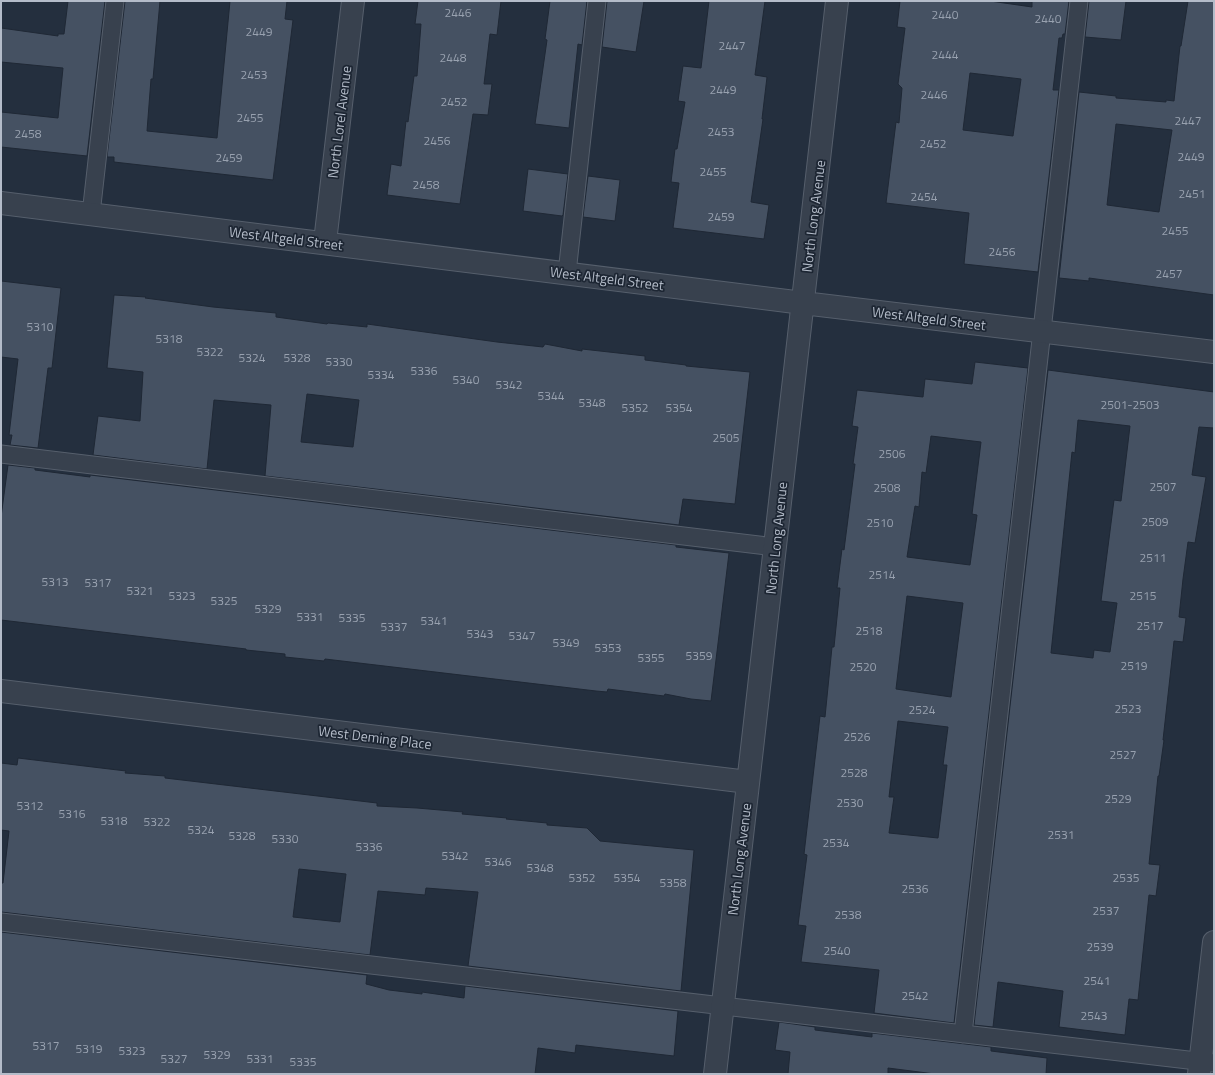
<svg xmlns="http://www.w3.org/2000/svg" width="1215" height="1075" viewBox="0 0 1215 1075" font-family="'Titillium Web',sans-serif">
<style>
.building{fill:#455162;stroke:#1f2835;fill-rule:evenodd}
.lines{fill:none;stroke-linecap:round;stroke-linejoin:round}
.lane-casing{stroke:#565f6c;stroke-width:19}
.street-casing{stroke:#565f6c;stroke-width:24}
.lane{stroke:#38414e;stroke-width:17}
.street{stroke:#38414e;stroke-width:22}
.labels{text-anchor:middle;dominant-baseline:central;stroke-width:3.5;stroke-linejoin:round;paint-order:stroke}
.number-label{font-size:12px;fill:#98a1af}
.street-label{font-size:14px;fill:#b4bcc9;stroke:#1d2633}
</style>
<rect width="100%" height="100%" fill="#242f3e"/>
<path class="building" d="M68,1H105L87,156L1,147V112L58,118L63,68L1,62V28L58,36V34H64Z
M125,1H160L153,79H151L147,131L217,138L230,1H287L285,19L293,20L273,180L114,162V157H107Z
M418,1H501L497,35L490,34L484,84H492L488,115L473,114L460,204L387,195L391,164L401,166L406,121L408,122L414,76H417L421,24H415Z
M550,1H587L582,45L578,44L569,128L535,124L547,40L545,39Z
M607,1H644L636,52L602,47Z
M709,1H765L755,75L767,77L762,119H763L751,202L769,205L764,239L673,228L679,183L671,182L675,149H677L685,102L678,101L683,66L701,68Z
M900,1H990L1032,7V1H1069L1065,34H1063L1062,38H1059L1053,90H1059L1038,272L964,264L969,213L886,203L896,122L899,123L902,88L898,84L905,28L897,27ZM970,73L1021,79L1013,136L963,130Z
M1089,1H1126L1121,40L1085,37Z
M1188,1H1214V295L1089,278V281L1059,278L1079,92L1116,96V98L1166,102V100L1174,101L1180,46H1181ZM1116,124L1172,130L1159,212L1107,205Z
M528,169L568,174L563,215L562,216L523,211Z
M588,176L620,180L615,221L583,217Z
M1,281L61,288L52,368H48L38,448L10,445L12,435H9L18,359L1,357Z
M114,295L146,297L145,298L213,307L276,313V317L327,324L328,323L367,327V324L497,342L543,347L545,344L582,351V349L645,356V360L686,365V366L750,372L735,504L683,499L679,525L265,476L271,405L214,400L207,469L93,455L98,416L140,421L143,372L107,368ZM307,394L359,400L353,447L301,442Z
M975,362L1028,368L954,1023L874,1013L879,970L801,962L806,926L798,925L807,855L804,854L820,716L825,717L832,647H834L840,588H837L842,549L844,550L855,464H853L858,427L852,426L857,390L923,397L925,379L972,384ZM931,436L981,442L972,514L977,515L970,565L907,557L915,506L919,507L922,472L926,473ZM907,596L963,603L951,697L896,689ZM898,721L948,727L943,765H947L938,838L889,833L894,797H889Z
M1048,370L1214,392V428L1199,427L1192,475L1206,477L1195,543L1188,542L1183,579L1179,617L1186,618L1183,642L1174,641L1163,740H1164L1159,776H1158L1149,864L1160,865L1156,896L1149,895L1138,1000L1129,999L1125,1035L1059,1027L1063,991L998,982L993,1027L974,1025ZM1078,420L1130,426L1121,501L1114,500L1101,601L1117,603L1110,652L1094,650L1093,658L1051,653L1072,452L1075,453Z
M8,465L35,468V470L90,477V475L676,545V547L729,553L711,701L691,699L665,694L664,696L608,689L607,692L596,691L325,659L324,661L285,657V654L246,650V649L1,620V517Z
M18,758L126,771L125,773L165,776V778L377,803V806L417,808L463,812L462,814L507,818L506,819L547,823V825L587,828L600,841L694,850L681,991L468,966L478,892L426,888L425,895L378,891L370,955L1,912V883H3L9,831L1,830V763L17,765ZM299,869L346,874L340,922L293,917Z
M1,932L367,975L366,984L389,990L422,994V992L464,998L465,986L678,1011L674,1056L576,1045L575,1053L538,1048L535,1074H1Z
M779,1022L815,1027V1030L872,1037V1033L991,1047V1051L1047,1058L1046,1074H935L888,1068V1074H788L790,1052L775,1050Z"/>
<g class="lines">
<g class="lane-casing">
<path id="lane" d="M91,214L115,1
M567,273L597,1
M1,454L775,547
M1,922L1214,1063
M963,1034L1079,1"/>
</g>
<g class="street-casing">
<path id="street" d="M1,203L803,303L1214,352
M325,242L353,1
M1,691L748,782
M715,1074L837,1
M1199,1074L1214,942"/>
</g>
<use href="#lane" class="lane"/>
<use href="#street" class="street"/>
</g>
<g class="labels">
<g class="number-label">
<text x="458" y="12">2446</text>
<text x="945" y="14">2440</text>
<text x="1048" y="18">2440</text>
<text x="259" y="31">2449</text>
<text x="732" y="45">2447</text>
<text x="945" y="54">2444</text>
<text x="453" y="57">2448</text>
<text x="254" y="74">2453</text>
<text x="723" y="89">2449</text>
<text x="934" y="94">2446</text>
<text x="454" y="101">2452</text>
<text x="250" y="117">2455</text>
<text x="1188" y="120">2447</text>
<text x="721" y="131">2453</text>
<text x="28" y="133">2458</text>
<text x="437" y="140">2456</text>
<text x="933" y="143">2452</text>
<text x="1191" y="156">2449</text>
<text x="229" y="157">2459</text>
<text x="713" y="171">2455</text>
<text x="426" y="184">2458</text>
<text x="1192" y="193">2451</text>
<text x="924" y="196">2454</text>
<text x="721" y="216">2459</text>
<text x="1175" y="230">2455</text>
<text x="1002" y="251">2456</text>
<text x="1169" y="273">2457</text>
<text x="40" y="326">5310</text>
<text x="169" y="338">5318</text>
<text x="210" y="351">5322</text>
<text x="252" y="357">5324</text>
<text x="297" y="357">5328</text>
<text x="339" y="361">5330</text>
<text x="424" y="370">5336</text>
<text x="381" y="374">5334</text>
<text x="466" y="379">5340</text>
<text x="509" y="384">5342</text>
<text x="551" y="395">5344</text>
<text x="592" y="402">5348</text>
<text x="1130" y="404">2501-2503</text>
<text x="635" y="407">5352</text>
<text x="679" y="407">5354</text>
<text x="726" y="437">2505</text>
<text x="892" y="453">2506</text>
<text x="1163" y="486">2507</text>
<text x="887" y="487">2508</text>
<text x="1155" y="521">2509</text>
<text x="880" y="522">2510</text>
<text x="1153" y="557">2511</text>
<text x="882" y="574">2514</text>
<text x="55" y="581">5313</text>
<text x="98" y="582">5317</text>
<text x="140" y="590">5321</text>
<text x="182" y="595">5323</text>
<text x="1143" y="595">2515</text>
<text x="224" y="600">5325</text>
<text x="268" y="608">5329</text>
<text x="310" y="616">5331</text>
<text x="352" y="617">5335</text>
<text x="434" y="620">5341</text>
<text x="1150" y="625">2517</text>
<text x="394" y="626">5337</text>
<text x="869" y="630">2518</text>
<text x="480" y="633">5343</text>
<text x="522" y="635">5347</text>
<text x="566" y="642">5349</text>
<text x="608" y="647">5353</text>
<text x="699" y="655">5359</text>
<text x="651" y="657">5355</text>
<text x="1134" y="665">2519</text>
<text x="863" y="666">2520</text>
<text x="1128" y="708">2523</text>
<text x="922" y="709">2524</text>
<text x="857" y="736">2526</text>
<text x="1123" y="754">2527</text>
<text x="854" y="772">2528</text>
<text x="1118" y="798">2529</text>
<text x="850" y="802">2530</text>
<text x="30" y="805">5312</text>
<text x="72" y="813">5316</text>
<text x="114" y="820">5318</text>
<text x="157" y="821">5322</text>
<text x="201" y="829">5324</text>
<text x="1061" y="834">2531</text>
<text x="242" y="835">5328</text>
<text x="285" y="838">5330</text>
<text x="836" y="842">2534</text>
<text x="369" y="846">5336</text>
<text x="455" y="855">5342</text>
<text x="498" y="861">5346</text>
<text x="540" y="867">5348</text>
<text x="582" y="877">5352</text>
<text x="627" y="877">5354</text>
<text x="1126" y="877">2535</text>
<text x="673" y="882">5358</text>
<text x="915" y="888">2536</text>
<text x="1106" y="910">2537</text>
<text x="848" y="914">2538</text>
<text x="1100" y="946">2539</text>
<text x="837" y="950">2540</text>
<text x="1097" y="980">2541</text>
<text x="915" y="995">2542</text>
<text x="1094" y="1015">2543</text>
<text x="46" y="1045">5317</text>
<text x="89" y="1048">5319</text>
<text x="132" y="1050">5323</text>
<text x="217" y="1054">5329</text>
<text x="174" y="1058">5327</text>
<text x="260" y="1058">5331</text>
<text x="303" y="1061">5335</text>
</g>
<g class="street-label">
<text transform="translate(339 122) rotate(-83)">North Lorel Avenue</text>
<text transform="translate(813 216) rotate(-83)">North Long Avenue</text>
<text transform="translate(286 238) rotate(7)">West Altgeld Street</text>
<text transform="translate(607 278) rotate(7)">West Altgeld Street</text>
<text transform="translate(929 318) rotate(7)">West Altgeld Street</text>
<text transform="translate(776 538) rotate(-84)">North Long Avenue</text>
<text transform="translate(375 737) rotate(7)">West Deming Place</text>
<text transform="translate(739 859) rotate(-83)">North Long Avenue</text>
</g>
</g>
<rect width="1215" height="1075" fill="none" stroke="#b4bcc9" stroke-width="4"/>
</svg>
